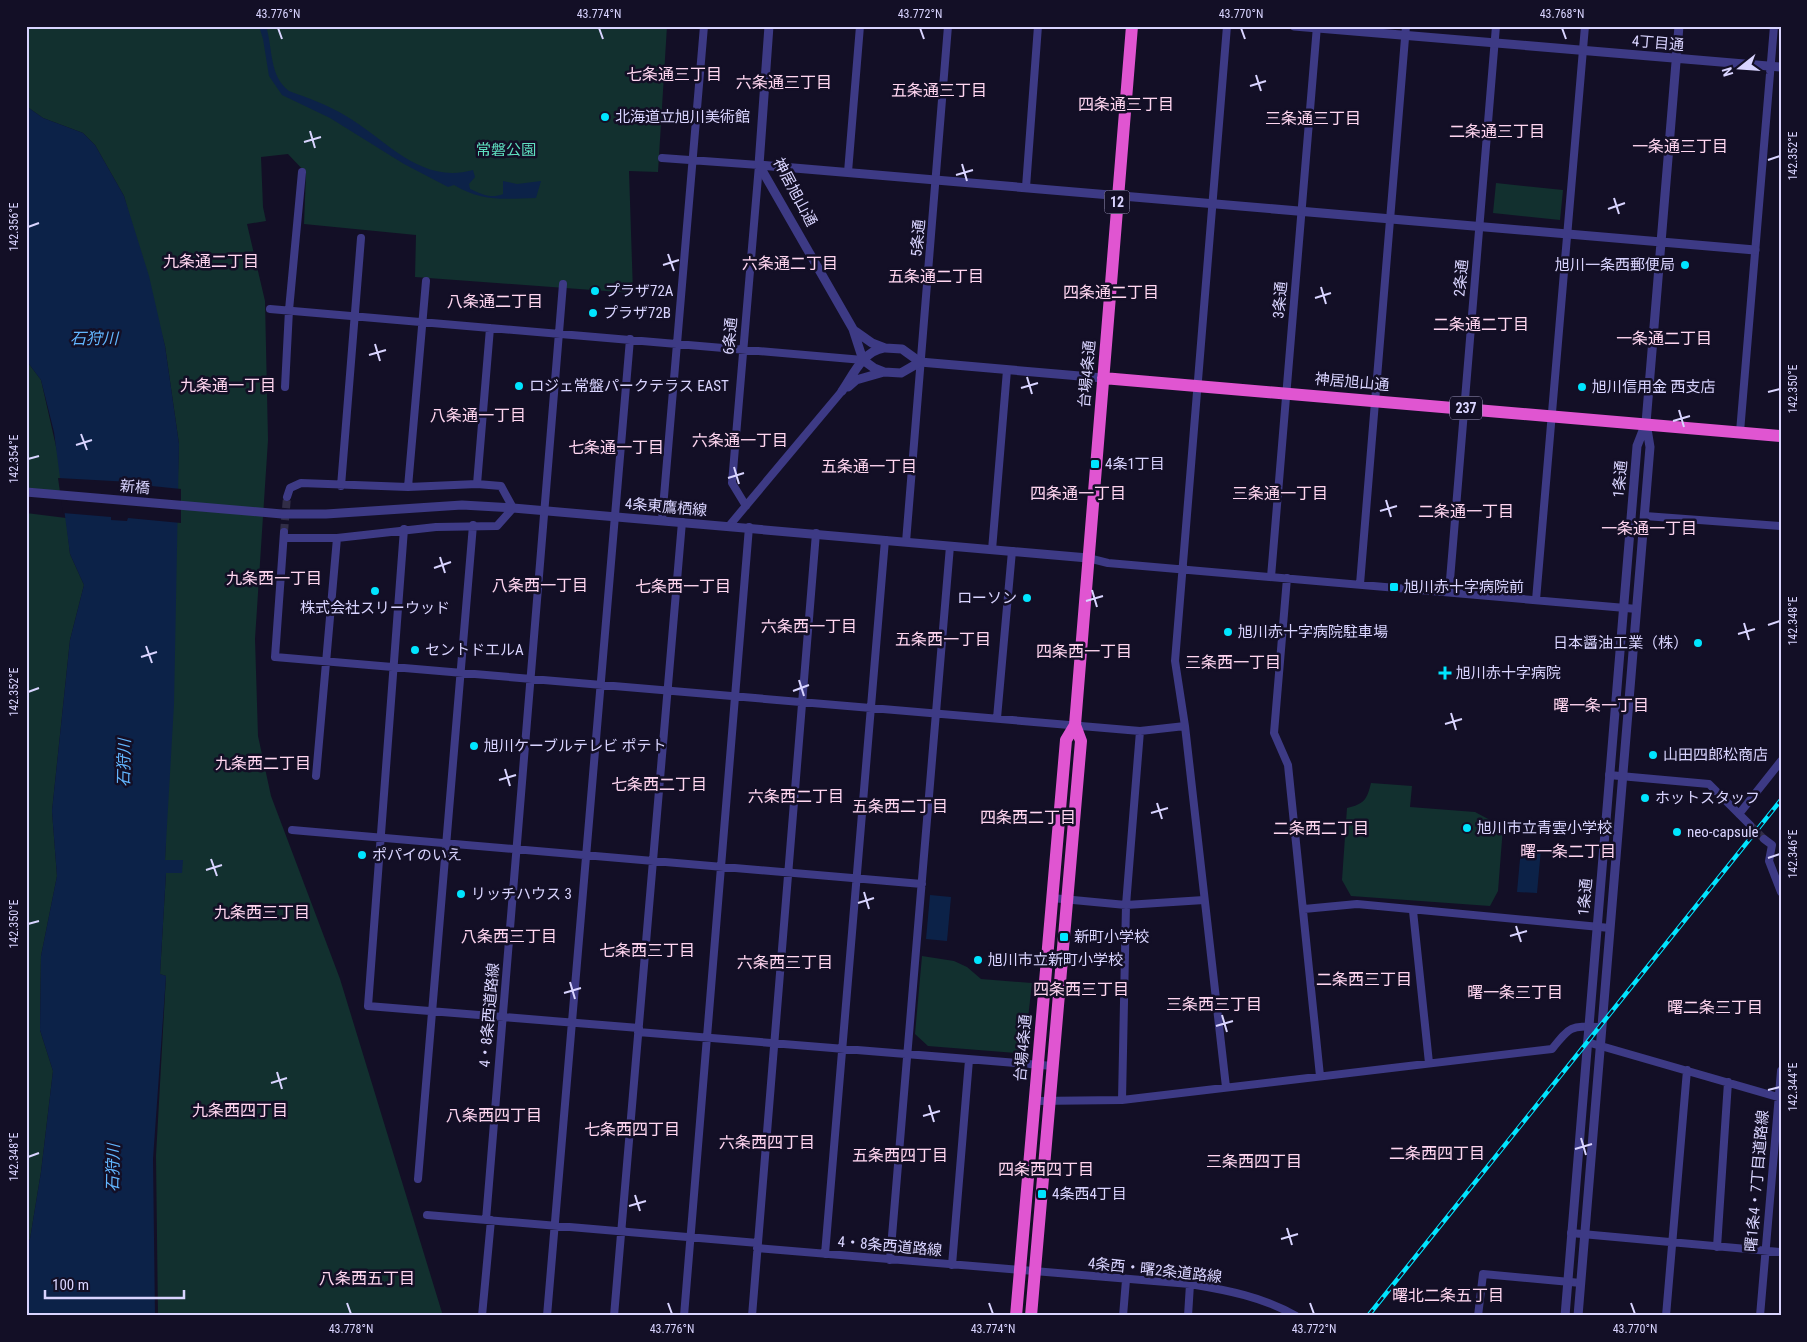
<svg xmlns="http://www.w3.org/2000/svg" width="1807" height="1342" viewBox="0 0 1807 1342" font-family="'Roboto Condensed','Noto Sans JP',sans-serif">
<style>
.green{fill:#12302f}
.water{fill:#0c2248}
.pier{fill:#130f26}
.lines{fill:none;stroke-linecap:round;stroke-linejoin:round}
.minor-tunnel{stroke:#312d47;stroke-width:8;stroke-dasharray:8 4;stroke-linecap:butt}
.minor{stroke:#3d3a85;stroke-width:8}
.tertiary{stroke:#3d3a85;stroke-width:9}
.trunk{stroke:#e055d1;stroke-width:12}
.rail-casing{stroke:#00e5ff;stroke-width:4.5}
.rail{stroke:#130f26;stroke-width:2.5;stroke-dasharray:8;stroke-linecap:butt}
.ticks{fill:none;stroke:#d9d4ff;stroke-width:2}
.poi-dot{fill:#00e5ff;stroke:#130f26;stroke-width:2}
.labels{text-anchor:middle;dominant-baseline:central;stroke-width:5;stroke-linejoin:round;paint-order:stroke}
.shield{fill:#130f26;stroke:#9e99be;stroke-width:1}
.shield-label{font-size:14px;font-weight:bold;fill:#d9d4ff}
.street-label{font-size:15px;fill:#d9d4ff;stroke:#130f26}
.poi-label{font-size:15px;fill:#d9d4ff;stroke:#130f26;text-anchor:start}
.park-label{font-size:15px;fill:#5fe0c0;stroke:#130f26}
.neighbourhood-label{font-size:16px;fill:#ffd6f0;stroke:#130f26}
.water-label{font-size:16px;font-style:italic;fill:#62b6ff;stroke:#130f26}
.neatline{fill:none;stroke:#d9d4ff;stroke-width:2}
.ticks-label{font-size:12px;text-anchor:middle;fill:#d9d4ff}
</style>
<rect width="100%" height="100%" fill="#130f26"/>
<path class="green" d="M26,26H667L658,172L629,171L633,293L415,277L416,235L304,224L306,173L288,154L261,157L263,207L266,221L247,224L265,301L268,440L255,639L258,736L271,796L340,979L443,1316H158L156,1156L166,976L160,974L166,872L182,873V860H165L179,444L165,346L124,196L95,145L83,133L43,118L26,106Z
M1496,183L1563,190L1560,220L1493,213Z
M26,360L41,380L67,495L26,492Z
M26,513L66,518L70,554L84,585L70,640L52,811L57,876L41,956L40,1030L53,1071L41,1172L30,1239L26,1245Z
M1371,783L1412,786L1410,807L1475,812L1503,827L1498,891L1490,906L1351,896L1342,880L1347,808C1364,804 1367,800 1371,783Z
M922,956L954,961L967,967L981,979L1032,983L1025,1045L1016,1053L928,1046L915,1034Z"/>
<path class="water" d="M259,26H266C273,49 269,76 289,91C308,98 328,105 346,116C386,139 420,185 473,170L475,177L469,184L470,189C481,194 491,199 503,194V181L517,184L541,181L536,198C503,199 483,202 454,185L448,187L404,164L330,118L282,95L269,76L263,39Z
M26,106L43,118L83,133L95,145L124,196L149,276L165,346L179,444L174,704L165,860H183L182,873H166L160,974L166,976L153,1159L155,1316H26V1245L30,1239L41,1172L53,1071L40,1030L41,956L57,876L52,811L70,640L84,585L70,554L54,432L41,380L26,360Z
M1521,848L1541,849L1537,893L1517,892Z
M930,895L951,897L947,941L926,939Z"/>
<path class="pier" d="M58,478L131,482L132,484L181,489V523L128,518L127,521L111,520V517L63,513Z"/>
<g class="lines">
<path class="minor-tunnel" d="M284,532L287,497
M1750,825L1764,839"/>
<path class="minor" d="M662,158L759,165L732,483L746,506
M848,172L860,26
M1026,187L1038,26
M270,309L863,360
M285,387L289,310L302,172
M1740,432L1774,26
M477,484L490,328
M341,486L361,238
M408,487L426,281
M1645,516L1781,526
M662,520L704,26
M729,526L842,391
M404,529L368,1006L639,1028
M284,532L275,657L1140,731L1185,726
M284,538H337L436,527L497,526L513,508L501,486L477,484L408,487L301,483L290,488L287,497
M906,542L948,26
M992,550L1007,370
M1088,558L1108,563L1637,609
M1271,577L1317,26
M1287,578L1274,733L1288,765L1320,1076
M1360,584L1406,26
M1449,592L1496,26
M1536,600L1585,26
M997,718L1012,551
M1609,775L1709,784L1750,825
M316,776L337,538
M1739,814L1781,761
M292,830L922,884
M1764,839L1772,845L1769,861L1781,892
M1052,898L1126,905L1204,900
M1304,909L1357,904L1610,928
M1413,911L1429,1063
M638,1032L1053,1066
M1587,1042L1781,1098
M1226,1087L1185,726L1175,661L1227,26
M1122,1100L1126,905L1140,731
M1035,1101L1122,1100L1552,1049C1571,1025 1571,1026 1602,1027
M418,1179L473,525
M427,1215L758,1243
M486,1220L563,284
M1571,1233L1781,1252
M1717,1247L1728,1082
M757,1248L1190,1284C1226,1290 1264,1297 1296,1316
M825,1254L885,540
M890,1260L950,546
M952,1265L969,1060
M482,1316L491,1220
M547,1316L630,339
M614,1316L682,522
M684,1316L749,527
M752,1316L816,533
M1123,1316L1126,1280
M1188,1316L1190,1284
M1478,1316L1483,1274L1581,1283
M1666,1316L1687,1070
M1760,1316L1781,1071"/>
<path class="tertiary" d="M769,26L759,165L853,329L863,360L874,368L884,372L901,373L920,362
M1294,26L1781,67
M759,165L1755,250
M855,331L872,343L885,348L902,349L920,362L1103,378
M848,387L856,380L884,372
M842,391C853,375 863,351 884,348
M26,492L282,514H326L462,505L513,508L1088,558
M1565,1316L1637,446L1646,423
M1578,1316L1650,447L1646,423L1679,26"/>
<path class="trunk" d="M1103,378L1781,436
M1016,1316L1066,740L1075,725
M1031,1316L1081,741L1075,725L1132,26"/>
<g class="rail-casing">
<path id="rail" d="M1368,1316L1781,800"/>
</g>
<use href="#rail" class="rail"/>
</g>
<path class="ticks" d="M278,28L282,39M599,28L603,39M920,28L924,39M1241,28L1245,39M1562,28L1566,39M1256,75L1261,91M1250,86L1266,81M310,131L315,148M304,142L321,137M1768,160L1780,156M962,164L967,181M956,175L973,170M1614,198L1619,214M1608,209L1625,203M28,227L39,223M668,254L674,271M663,265L679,260M1321,287L1326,304M1315,298L1331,293M375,344L380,361M369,355L386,350M1027,377L1032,394M1021,388L1038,383M1768,392L1780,389M1679,410L1684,427M1673,421L1690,416M81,434L87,450M76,445L92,440M28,459L39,456M734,467L739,484M728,478L744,473M1386,500L1391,517M1380,511L1397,506M440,557L445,573M434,568L451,562M1092,590L1097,607M1086,601L1103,596M1744,623L1749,640M1768,625L1780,621M1738,634L1755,629M146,646L152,663M141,657L157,652M799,680L804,696M793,691L809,685M28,692L39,688M1451,713L1456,730M1445,724L1462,719M505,769L510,786M499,780L516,775M1157,803L1162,819M1151,813L1168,808M1768,858L1780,854M211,859L217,876M206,870L222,865M864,892L869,909M858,903L874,898M28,924L39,921M1516,926L1521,942M1510,936L1527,931M570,982L575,999M564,993L581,988M1222,1015L1227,1032M1216,1026L1233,1021M277,1072L282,1089M271,1083L287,1078M1768,1090L1780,1087M929,1105L934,1122M923,1116L940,1111M1581,1138L1586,1155M1575,1149L1592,1144M28,1157L39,1153M635,1195L640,1211M629,1206L646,1201M1287,1228L1292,1245M1281,1239L1298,1234M347,1303L351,1314M668,1303L672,1314M989,1303L993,1314M1310,1303L1314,1314M1631,1303L1635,1314"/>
<g class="poi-dot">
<circle cx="605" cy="117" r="5"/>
<circle cx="1685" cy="265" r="5"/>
<circle cx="595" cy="291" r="5"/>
<circle cx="593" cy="313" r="5"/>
<circle cx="519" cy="386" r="5"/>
<circle cx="1582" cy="387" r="5"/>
<rect x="1090" y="459" width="10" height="10" rx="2.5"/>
<rect x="1389" y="582" width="10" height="10" rx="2.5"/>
<circle cx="375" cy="591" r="5"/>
<circle cx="1027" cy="598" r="5"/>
<circle cx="1228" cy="632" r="5"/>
<circle cx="1698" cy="643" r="5"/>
<circle cx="415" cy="650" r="5"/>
<path d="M1442.5 665.5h5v5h5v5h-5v5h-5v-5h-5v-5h5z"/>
<circle cx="474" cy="746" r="5"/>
<circle cx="1653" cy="755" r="5"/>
<circle cx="1645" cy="798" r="5"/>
<circle cx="1467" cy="828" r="5"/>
<circle cx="1677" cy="832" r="5"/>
<circle cx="362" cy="855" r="5"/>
<circle cx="461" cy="894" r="5"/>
<rect x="1059" y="932" width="10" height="10" rx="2.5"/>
<circle cx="978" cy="960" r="5"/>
<rect x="1037" y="1189" width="10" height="10" rx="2.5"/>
</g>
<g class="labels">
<g class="shield">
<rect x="1104.5" y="190.5" width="25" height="23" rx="4"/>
<rect x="1450" y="396.5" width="32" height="23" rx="4"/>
</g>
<g class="shield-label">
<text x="1117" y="202">12</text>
<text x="1466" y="408">237</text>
</g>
<g class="street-label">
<text transform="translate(1658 43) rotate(5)">4丁目通</text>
<text transform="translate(795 192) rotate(62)">神居旭山通</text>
<text transform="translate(918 238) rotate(-85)">5条通</text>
<text transform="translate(1461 278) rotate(-85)">2条通</text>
<text transform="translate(1280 300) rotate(-85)">3条通</text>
<text transform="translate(730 336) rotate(-85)">6条通</text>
<text transform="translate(1087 374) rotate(-85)">台場4条通</text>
<text transform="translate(1352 382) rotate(5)">神居旭山通</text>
<text transform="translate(1620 479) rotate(-85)">1条通</text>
<text transform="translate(135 487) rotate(5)">新橋</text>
<text transform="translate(666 507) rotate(5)">4条東鷹栖線</text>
<text transform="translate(1585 897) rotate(-85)">1条通</text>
<text transform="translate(489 1015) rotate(-85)">4・8条西道路線</text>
<text transform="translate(1023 1048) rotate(-85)">台場4条通</text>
<text transform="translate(1757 1181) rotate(-85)">曙1条4・7丁目道路線</text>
<text transform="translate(890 1246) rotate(5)">4・8条西道路線</text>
<text transform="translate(1155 1270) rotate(6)">4条西・曙2条道路線</text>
</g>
<g class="poi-label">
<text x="615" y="117">北海道立旭川美術館</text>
<text x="1675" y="265" text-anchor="end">旭川一条西郵便局</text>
<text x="605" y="291">プラザ72A</text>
<text x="603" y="313">プラザ72B</text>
<text x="529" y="386">ロジェ常盤パークテラス EAST</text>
<text x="1592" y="387">旭川信用金 西支店</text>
<text x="1105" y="464">4条1丁目</text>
<text x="1404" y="587">旭川赤十字病院前</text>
<text x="1017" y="598" text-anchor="end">ローソン</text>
<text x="375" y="608" text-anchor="middle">株式会社スリーウッド</text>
<text x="1238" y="632">旭川赤十字病院駐車場</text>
<text x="1688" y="643" text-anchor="end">日本醤油工業（株）</text>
<text x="425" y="650">セントドエルA</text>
<text x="1456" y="673">旭川赤十字病院</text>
<text x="484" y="746">旭川ケーブルテレビ ポテト</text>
<text x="1663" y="755">山田四郎松商店</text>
<text x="1655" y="798">ホットスタッフ</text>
<text x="1477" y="828">旭川市立青雲小学校</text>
<text x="1687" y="832">neo‐capsule</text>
<text x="372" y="855">ポパイのいえ</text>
<text x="471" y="894">リッチハウス 3</text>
<text x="1074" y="937">新町小学校</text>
<text x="988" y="960">旭川市立新町小学校</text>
<text x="1052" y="1194">4条西4丁目</text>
</g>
<g class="park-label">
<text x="506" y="150">常磐公園</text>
</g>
<g class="neighbourhood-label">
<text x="674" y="74">七条通三丁目</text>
<text x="784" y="82">六条通三丁目</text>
<text x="939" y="90">五条通三丁目</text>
<text x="1126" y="104">四条通三丁目</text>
<text x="1313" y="118">三条通三丁目</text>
<text x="1497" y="131">二条通三丁目</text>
<text x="1680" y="146">一条通三丁目</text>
<text x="211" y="261">九条通二丁目</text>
<text x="790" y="263">六条通二丁目</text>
<text x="936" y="276">五条通二丁目</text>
<text x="1111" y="292">四条通二丁目</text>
<text x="495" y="301">八条通二丁目</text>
<text x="1481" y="324">二条通二丁目</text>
<text x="1664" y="338">一条通二丁目</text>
<text x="228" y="385">九条通一丁目</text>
<text x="478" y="415">八条通一丁目</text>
<text x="740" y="440">六条通一丁目</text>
<text x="616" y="447">七条通一丁目</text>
<text x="869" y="466">五条通一丁目</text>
<text x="1078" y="493">四条通一丁目</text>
<text x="1280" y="493">三条通一丁目</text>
<text x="1466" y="511">二条通一丁目</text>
<text x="1649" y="528">一条通一丁目</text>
<text x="274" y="578">九条西一丁目</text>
<text x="540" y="585">八条西一丁目</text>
<text x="683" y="586">七条西一丁目</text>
<text x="809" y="626">六条西一丁目</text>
<text x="943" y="639">五条西一丁目</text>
<text x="1084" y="651">四条西一丁目</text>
<text x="1233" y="662">三条西一丁目</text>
<text x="1601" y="705">曙一条一丁目</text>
<text x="263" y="763">九条西二丁目</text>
<text x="659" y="784">七条西二丁目</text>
<text x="796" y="796">六条西二丁目</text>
<text x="900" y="806">五条西二丁目</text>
<text x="1028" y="817">四条西二丁目</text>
<text x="1321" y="828">二条西二丁目</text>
<text x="1568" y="851">曙一条二丁目</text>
<text x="262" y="912">九条西三丁目</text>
<text x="509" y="936">八条西三丁目</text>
<text x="647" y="950">七条西三丁目</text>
<text x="785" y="962">六条西三丁目</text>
<text x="1364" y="979">二条西三丁目</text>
<text x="1081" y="989">四条西三丁目</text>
<text x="1515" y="992">曙一条三丁目</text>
<text x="1214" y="1004">三条西三丁目</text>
<text x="1715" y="1007">曙二条三丁目</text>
<text x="240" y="1110">九条西四丁目</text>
<text x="494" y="1115">八条西四丁目</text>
<text x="632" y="1129">七条西四丁目</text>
<text x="767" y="1142">六条西四丁目</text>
<text x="1437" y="1153">二条西四丁目</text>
<text x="900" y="1155">五条西四丁目</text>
<text x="1254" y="1161">三条西四丁目</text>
<text x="1046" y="1169">四条西四丁目</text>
<text x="367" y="1278">八条西五丁目</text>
<text x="1448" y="1295">曙北二条五丁目</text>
</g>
<g class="water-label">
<text x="94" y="338">石狩川</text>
<text transform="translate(124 763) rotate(-89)">石狩川</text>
<text transform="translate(113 1168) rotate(-89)">石狩川</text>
</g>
</g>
<rect width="1807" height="1342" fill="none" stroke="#130f26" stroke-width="55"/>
<g transform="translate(1740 68) rotate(253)" stroke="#130f26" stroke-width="4" paint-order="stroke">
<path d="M0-4L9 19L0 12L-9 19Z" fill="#d9d4ff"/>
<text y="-8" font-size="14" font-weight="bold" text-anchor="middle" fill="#d9d4ff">N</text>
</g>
<path d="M45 1290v8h139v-8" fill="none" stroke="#d9d4ff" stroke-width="2.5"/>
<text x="52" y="1290" font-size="15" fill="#d9d4ff" stroke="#130f26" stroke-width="4" paint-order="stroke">100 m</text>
<rect x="28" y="28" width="1752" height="1286" class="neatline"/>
<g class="ticks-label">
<text x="278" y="18">43.776°N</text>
<text x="599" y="18">43.774°N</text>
<text x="920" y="18">43.772°N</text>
<text x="1241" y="18">43.770°N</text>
<text x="1562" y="18">43.768°N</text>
<text transform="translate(1793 156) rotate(-90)" y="4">142.352°E</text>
<text transform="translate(14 227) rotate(-90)" y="4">142.356°E</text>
<text transform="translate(1793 389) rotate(-90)" y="4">142.350°E</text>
<text transform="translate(14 459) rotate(-90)" y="4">142.354°E</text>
<text transform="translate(1793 621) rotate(-90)" y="4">142.348°E</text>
<text transform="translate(14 692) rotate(-90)" y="4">142.352°E</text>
<text transform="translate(1793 854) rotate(-90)" y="4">142.346°E</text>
<text transform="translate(14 924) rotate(-90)" y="4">142.350°E</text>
<text transform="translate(1793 1087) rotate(-90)" y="4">142.344°E</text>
<text transform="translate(14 1157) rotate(-90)" y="4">142.348°E</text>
<text x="351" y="1333">43.778°N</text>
<text x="672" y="1333">43.776°N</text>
<text x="993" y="1333">43.774°N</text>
<text x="1314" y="1333">43.772°N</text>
<text x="1635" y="1333">43.770°N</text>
</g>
</svg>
